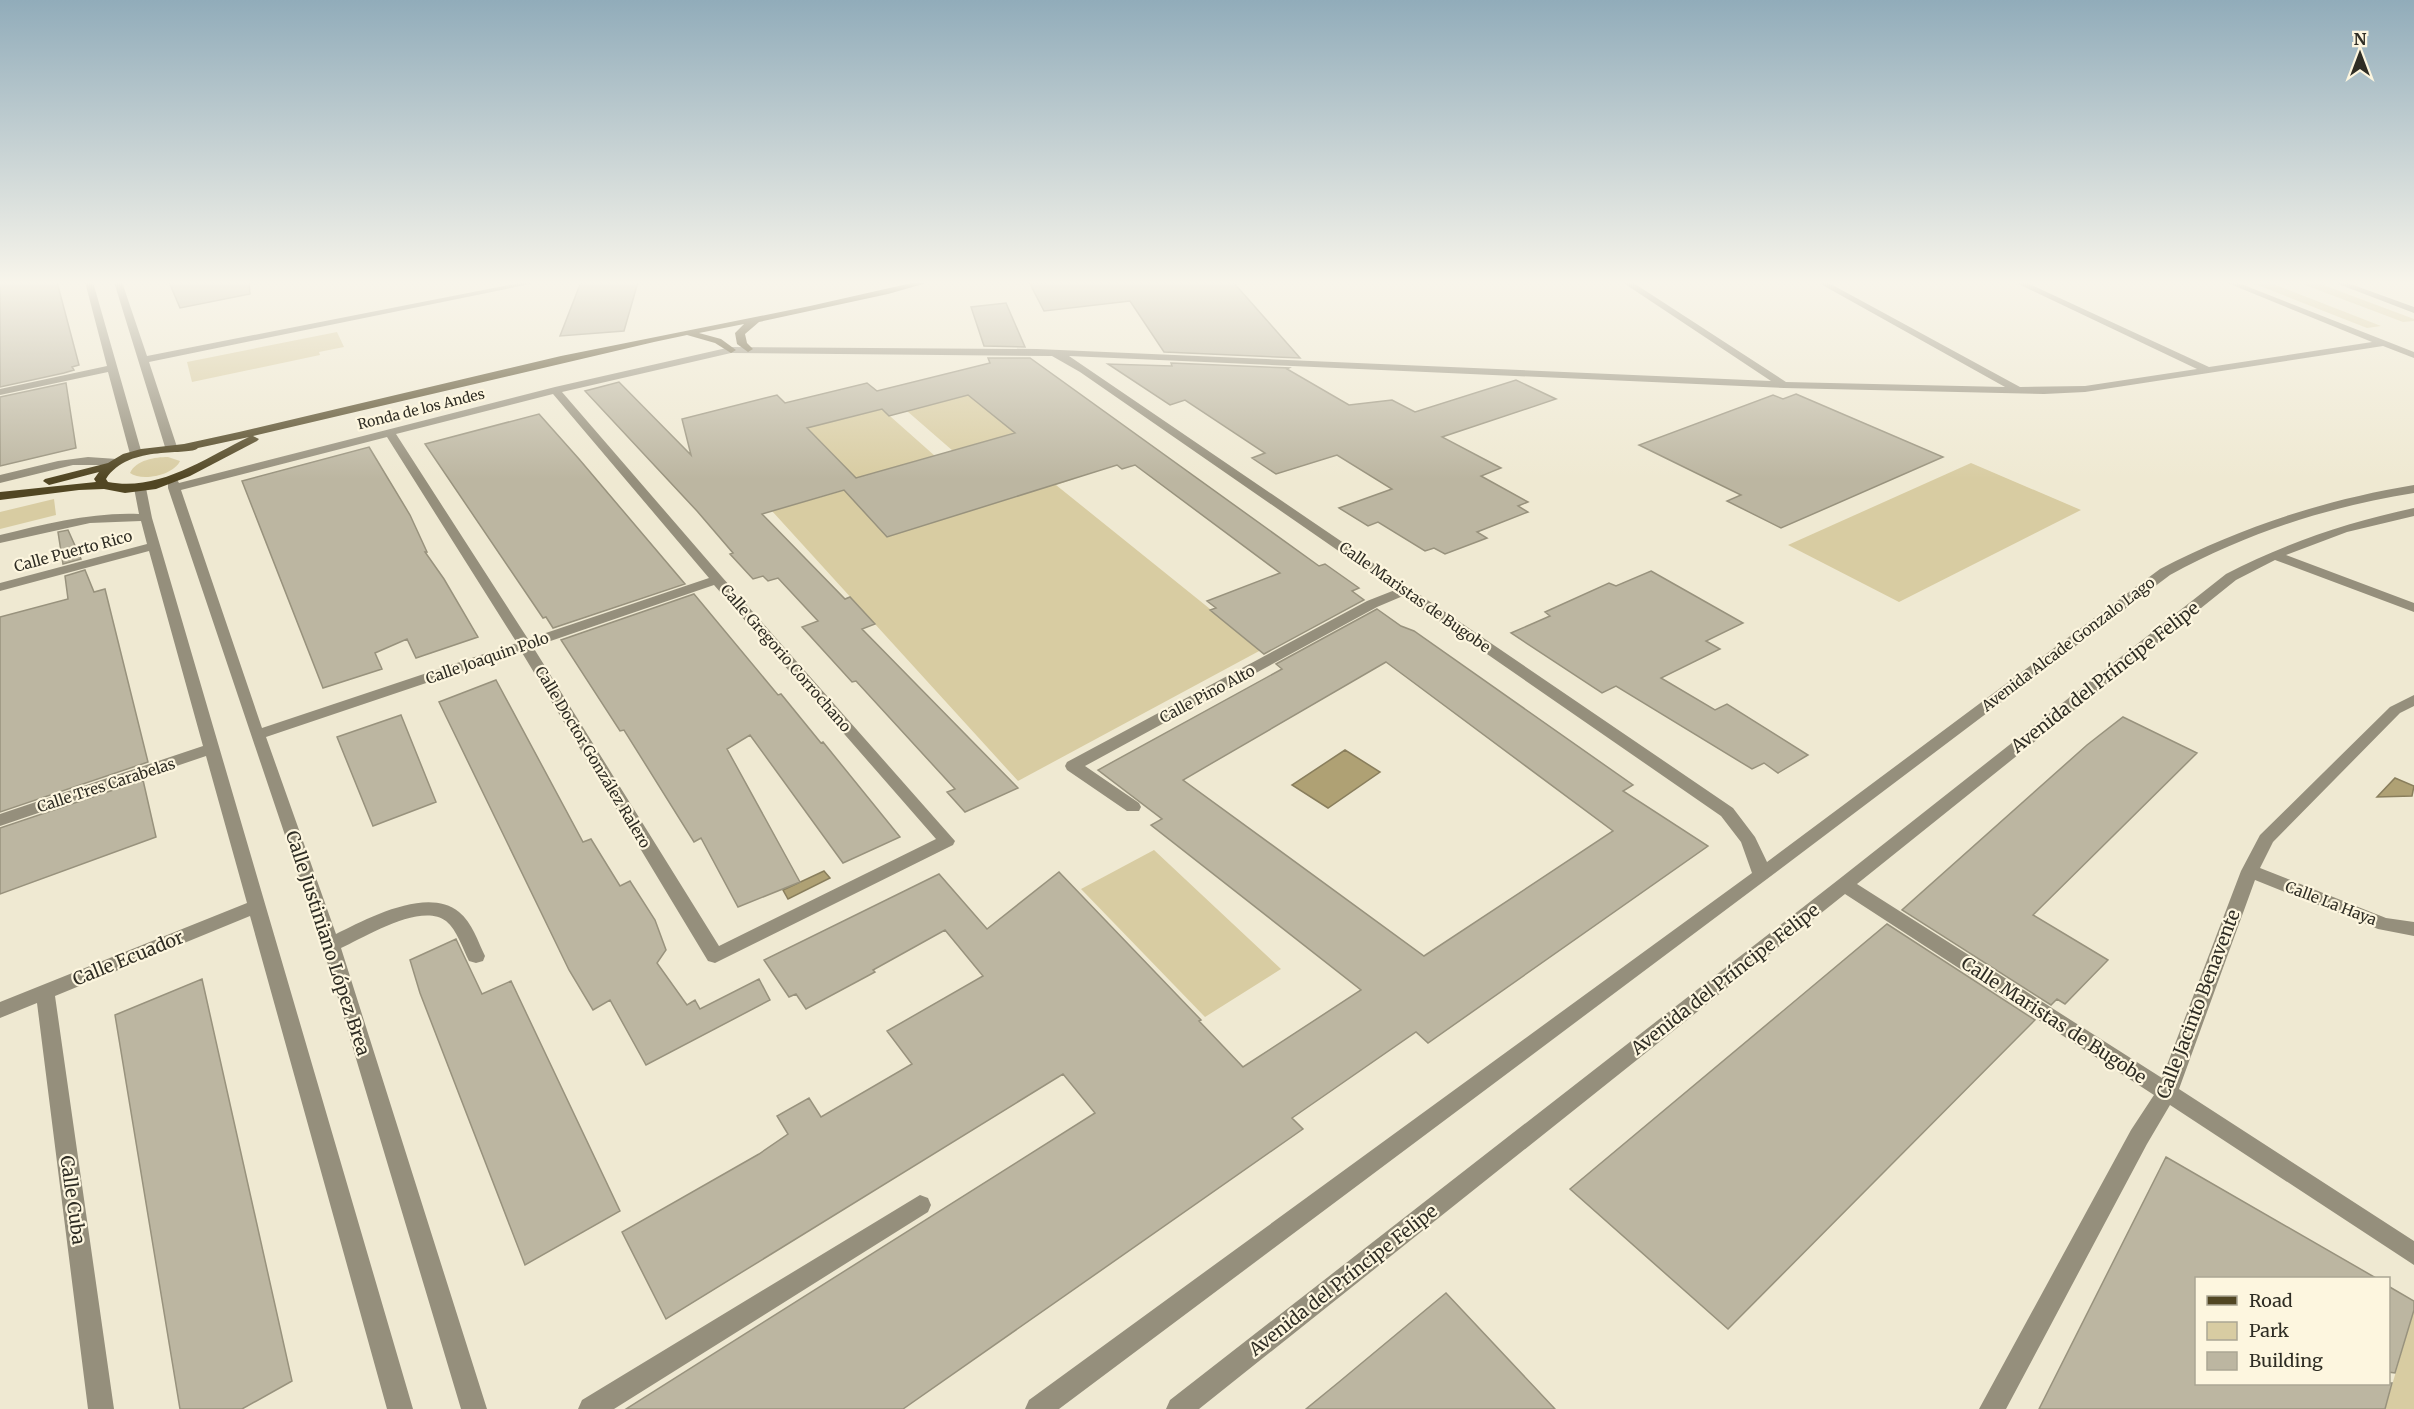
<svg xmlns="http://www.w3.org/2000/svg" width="2414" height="1409" viewBox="0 0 2414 1409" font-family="Merriweather,serif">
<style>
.green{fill:#d8cca2}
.water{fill:#afa174;stroke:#897e5c;stroke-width:1.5}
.building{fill:#bcb6a1;stroke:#98927d;stroke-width:1.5;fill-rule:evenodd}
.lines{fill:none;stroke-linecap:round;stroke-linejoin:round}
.minor{fill:#958f7c;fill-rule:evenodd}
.major{fill:#514623;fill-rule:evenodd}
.labels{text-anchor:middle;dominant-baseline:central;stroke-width:4.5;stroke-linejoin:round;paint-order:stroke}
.far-street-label{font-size:14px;fill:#2f2d24;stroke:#fdf6df}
.street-label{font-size:15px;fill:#2f2d24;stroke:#fdf6df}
.near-street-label{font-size:18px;fill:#2f2d24;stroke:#fdf6df}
</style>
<rect width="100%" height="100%" fill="#efe9d2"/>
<path class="green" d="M2250,282H2268L2381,326L2367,328Z
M2297,282H2315L2414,319V321L2403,322Z
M337,332L344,347L319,352L320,355L192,382L187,362Z
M968,395L1015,433L953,451L907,411Z
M882,409L935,456L856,478L807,428Z
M1024,439L1074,479L1056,485L1261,650L1018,781L772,511Z
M168,457L180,461C174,475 142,482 130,473C136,460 155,457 168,457Z
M1971,463L2081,510L1899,602L1788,545Z
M54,499L56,515L0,529V512Z
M1154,850L1281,969L1205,1017L1081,889Z
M2414,1310V1409H2385Z"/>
<path class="water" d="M1345,750L1380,772L1328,808L1292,785Z
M2395,778L2414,786L2412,796L2377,797Z
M824,871L830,878L788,899L783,890Z"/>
<path class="building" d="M0,282H57L79,365L72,367L74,370L64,373L0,387Z
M169,282H249L250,294L180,308Z
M581,282H638L624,331L560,336Z
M1051,282H1233L1300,358L1164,352L1130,301L1044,311L1030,284Z
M1006,303L1025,347L984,346L971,307Z
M988,358H1030L1319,566L1325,564L1359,588L1352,591L1364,600L1264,654L1210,610L1216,608L1207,601L1280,573L1135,465L1122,469L1117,465L887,537L844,490L762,514L845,599L850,597L875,624L862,629L1018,788L965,812L947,792L955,789L856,681L852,682L802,627L818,621L778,578L768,581L763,576L753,579L730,554L733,553L697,511L585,391L619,382L691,455L682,419L777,395L785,403L867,383L877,391L990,363ZM968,395L1015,433L856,478L807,428L882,409L889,416Z
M1171,363L1289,368L1287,369L1349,405L1392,400L1415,412L1516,380L1556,399L1442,437L1501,468L1481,476L1528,502L1518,506L1528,512L1477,532L1487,538L1445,554L1434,548L1425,551L1378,522L1368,526L1339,508L1392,489L1337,455L1276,474L1252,458L1265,453L1185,400L1170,405L1108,364L1172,366Z
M66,383L76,448L0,466V397Z
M1796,394L1943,457L1781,528L1727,501L1741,495L1639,445L1773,395L1783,399Z
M539,414L579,459L685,584L553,628L546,617L543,618L425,444Z
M369,447L410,515L427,552H425L444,579L478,637L416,658L407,639L375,653L382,669L323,688L242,481Z
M68,530L81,559L63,564L58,532Z
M85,570L94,592L105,589L148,762L0,812V617L68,599L65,576Z
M1651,571L1743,623L1706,641L1720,649L1661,678L1715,710L1727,704L1808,755L1778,773L1764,763L1752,769L1616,686L1602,693L1511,633L1550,616L1545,612L1609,583L1616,586Z
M694,594L778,695L781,694L821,743L823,742L900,837L843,863L750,735L727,749L800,882L738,907L701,838L694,842L624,730L620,731L561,640Z
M1377,609L1401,626L1414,631L1633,785L1623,791L1708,846L1428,1043L1416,1032L1292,1118L1303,1129L903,1409H626L1095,1113L1063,1074L666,1319L622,1232L759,1154L788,1134L777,1116L809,1098L821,1117L912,1064L887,1031L983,976L945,930L873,970L875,972L806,1009L796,994L789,997L764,960L939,874L987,929L1059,872L1201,1020L1199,1021L1243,1067L1361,990L1151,825L1162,819L1098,770L1282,669L1276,664ZM1386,662L1613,831L1424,956L1183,780Z
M496,680L583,842L591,839L620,886L630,881L655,920L666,950L657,963L687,1005L695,1000L700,1009L759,979L770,1000L646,1065L610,1000L593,1010L569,970L439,702Z
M401,715L436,802L373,826L337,737Z
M2123,717L2197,753L2033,915L2108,960L2065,1004L2057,999L2051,1005L1902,910L2087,745Z
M143,780L156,837L0,894V828Z
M1887,924L2035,1020L1728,1329L1570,1189Z
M456,939L482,994L511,981L620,1211L525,1265L420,993L410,960Z
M202,979L292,1381L242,1409H180L115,1015Z
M2166,1157L2376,1278H2196V1383H2392L2385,1409H2039Z
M2388,1286L2414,1301V1310L2395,1373L2388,1372Z
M1446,1293L1555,1409H1306L1339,1382Z"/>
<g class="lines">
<path class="minor" d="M85,282H93L142,454L140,456H132L130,454L108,372L0,395V389L107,366Z
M114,282H122L147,356L524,282H540L149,362L177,447L171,450L165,447Z
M1622,282H1632L1786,382L2005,387L1817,282H1827L2020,387L2085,386L2197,369L2014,282H2025L2209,367L2372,342L2225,282H2236L2414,352V358L2383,346L2085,392L2044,394L1784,388L1069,356L1733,808L1755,837L1767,862L2160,569C2241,527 2324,500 2414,485V493C2327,507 2247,533 2170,575L1767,879L1059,1409H1025L1029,1400L1752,873L1741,842L1721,816L1403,596L1377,607L1085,766L1139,803L1141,807L1139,811H1127L1067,770L1065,766L1067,762L1367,601L1395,590L1080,372L1052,356L731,353L562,392L722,577L955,841L953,845L715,963L708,961L521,651L266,737L336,934C367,919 427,886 459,912C472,922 478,942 485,956L483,961L476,963L469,961C463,949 457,930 446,921C421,902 365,937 341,948L487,1409H461L322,945L168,488V478H176L179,483L555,387L731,347L1037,349L1771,381ZM553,394L709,578L528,639L396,434ZM387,437L517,643L262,728L181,490ZM714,585L936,839L719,946L533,647Z
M2333,282H2345L2414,307V313Z
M88,457L117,459L123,462L117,465H73L0,483V475L58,461Z
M140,484L146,488L152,518L413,1409H387L250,916L55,996L114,1409H88L37,1003L0,1018V1002L247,903L206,756L0,826V814L203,746L149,551L0,591V583L147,544L141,521L90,523L0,543V535C46,524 92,512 139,514L134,488Z
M2414,508V516L2347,532L2286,555L2414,603V612L2275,560L2236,580L1857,884L2162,1078L2241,871L2260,835L2390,707L2414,695V706L2400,713L2273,842L2260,868L2386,918L2414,922V936L2378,929L2255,880L2179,1089L2414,1241V1265L2170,1105L2147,1144L2006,1409H1979L2131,1130L2154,1095L1845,894L1199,1409H1166L1170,1400L1838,880L2226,574C2286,543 2348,522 2414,508Z
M920,1195L928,1198L931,1205L928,1212L614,1409H578L582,1400Z"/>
<path class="major" d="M916,282H930L888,294L759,322L745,334L747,343L753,349L748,352L737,344L735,333L744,324L699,333L721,339L736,350L731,353L715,343L687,335L654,342L253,436L259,439L257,441L190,476L156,489L125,493L104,489L79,490L0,500V492L96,482L94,479L99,472L49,485L43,481L45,479L108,463L123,454L141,449L184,444L239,432L561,356L810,306ZM249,437C205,458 159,492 108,482L106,479C129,443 190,457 198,448Z"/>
</g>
<linearGradient id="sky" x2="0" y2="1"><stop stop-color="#91acba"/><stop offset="0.59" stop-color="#f8f5eb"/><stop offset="1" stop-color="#f8f5eb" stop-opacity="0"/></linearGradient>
<rect width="2414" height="479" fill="url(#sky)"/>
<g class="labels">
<g class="far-street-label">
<text transform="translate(421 409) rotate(-14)">Ronda de los Andes</text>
</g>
<g class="street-label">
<text transform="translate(73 551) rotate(-15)">Calle Puerto Rico</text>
<text transform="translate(1415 597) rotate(35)">Calle Maristas de Bugobe</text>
<text transform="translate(2068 644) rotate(-37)">Avenida Alcade Gonzalo Lago</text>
<text transform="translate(487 658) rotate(-19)">Calle Joaquin Polo</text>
<text transform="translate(786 658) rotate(49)">Calle Gregorio Corrochano</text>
<text transform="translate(1207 694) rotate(-28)">Calle Pino Alto</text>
<text transform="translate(593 757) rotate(59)">Calle Doctor González Ralero</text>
<text transform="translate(106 785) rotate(-18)">Calle Tres Carabelas</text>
<text transform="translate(2331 903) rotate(21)">Calle La Haya</text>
</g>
<g class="near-street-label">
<text transform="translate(2105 677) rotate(-38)">Avenida del Príncipe Felipe</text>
<text transform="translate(328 943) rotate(72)">Calle Justiniano López Brea</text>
<text transform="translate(128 958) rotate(-22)">Calle Ecuador</text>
<text transform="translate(1725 979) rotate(-38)">Avenida del Príncipe Felipe</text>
<text transform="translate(2198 1004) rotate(-69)">Calle Jacinto Benavente</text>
<text transform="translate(2054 1020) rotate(33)">Calle Maristas de Bugobe</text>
<text transform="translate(73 1200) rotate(82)">Calle Cuba</text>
<text transform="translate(1343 1280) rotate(-38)">Avenida del Príncipe Felipe</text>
</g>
</g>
<rect x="2195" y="1277" width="195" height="108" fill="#fdf6df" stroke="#aba694" stroke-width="1.5"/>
<rect x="2207" y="1296" width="30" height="9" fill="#514623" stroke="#aba694" stroke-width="1.5"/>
<text x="2249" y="1307" font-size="18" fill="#2f2d24">Road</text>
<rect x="2207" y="1322" width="30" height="18" fill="#d8cca2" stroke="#aba694" stroke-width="1.5"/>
<text x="2249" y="1337" font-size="18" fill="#2f2d24">Park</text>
<rect x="2207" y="1352" width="30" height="18" fill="#bcb6a1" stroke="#aba694" stroke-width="1.5"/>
<text x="2249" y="1367" font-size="18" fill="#2f2d24">Building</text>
<g transform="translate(2360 54)" stroke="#fdf6df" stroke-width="4.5" paint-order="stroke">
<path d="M0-4.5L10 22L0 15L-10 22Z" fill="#2f2d24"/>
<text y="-9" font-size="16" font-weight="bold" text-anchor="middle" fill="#2f2d24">N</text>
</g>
</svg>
